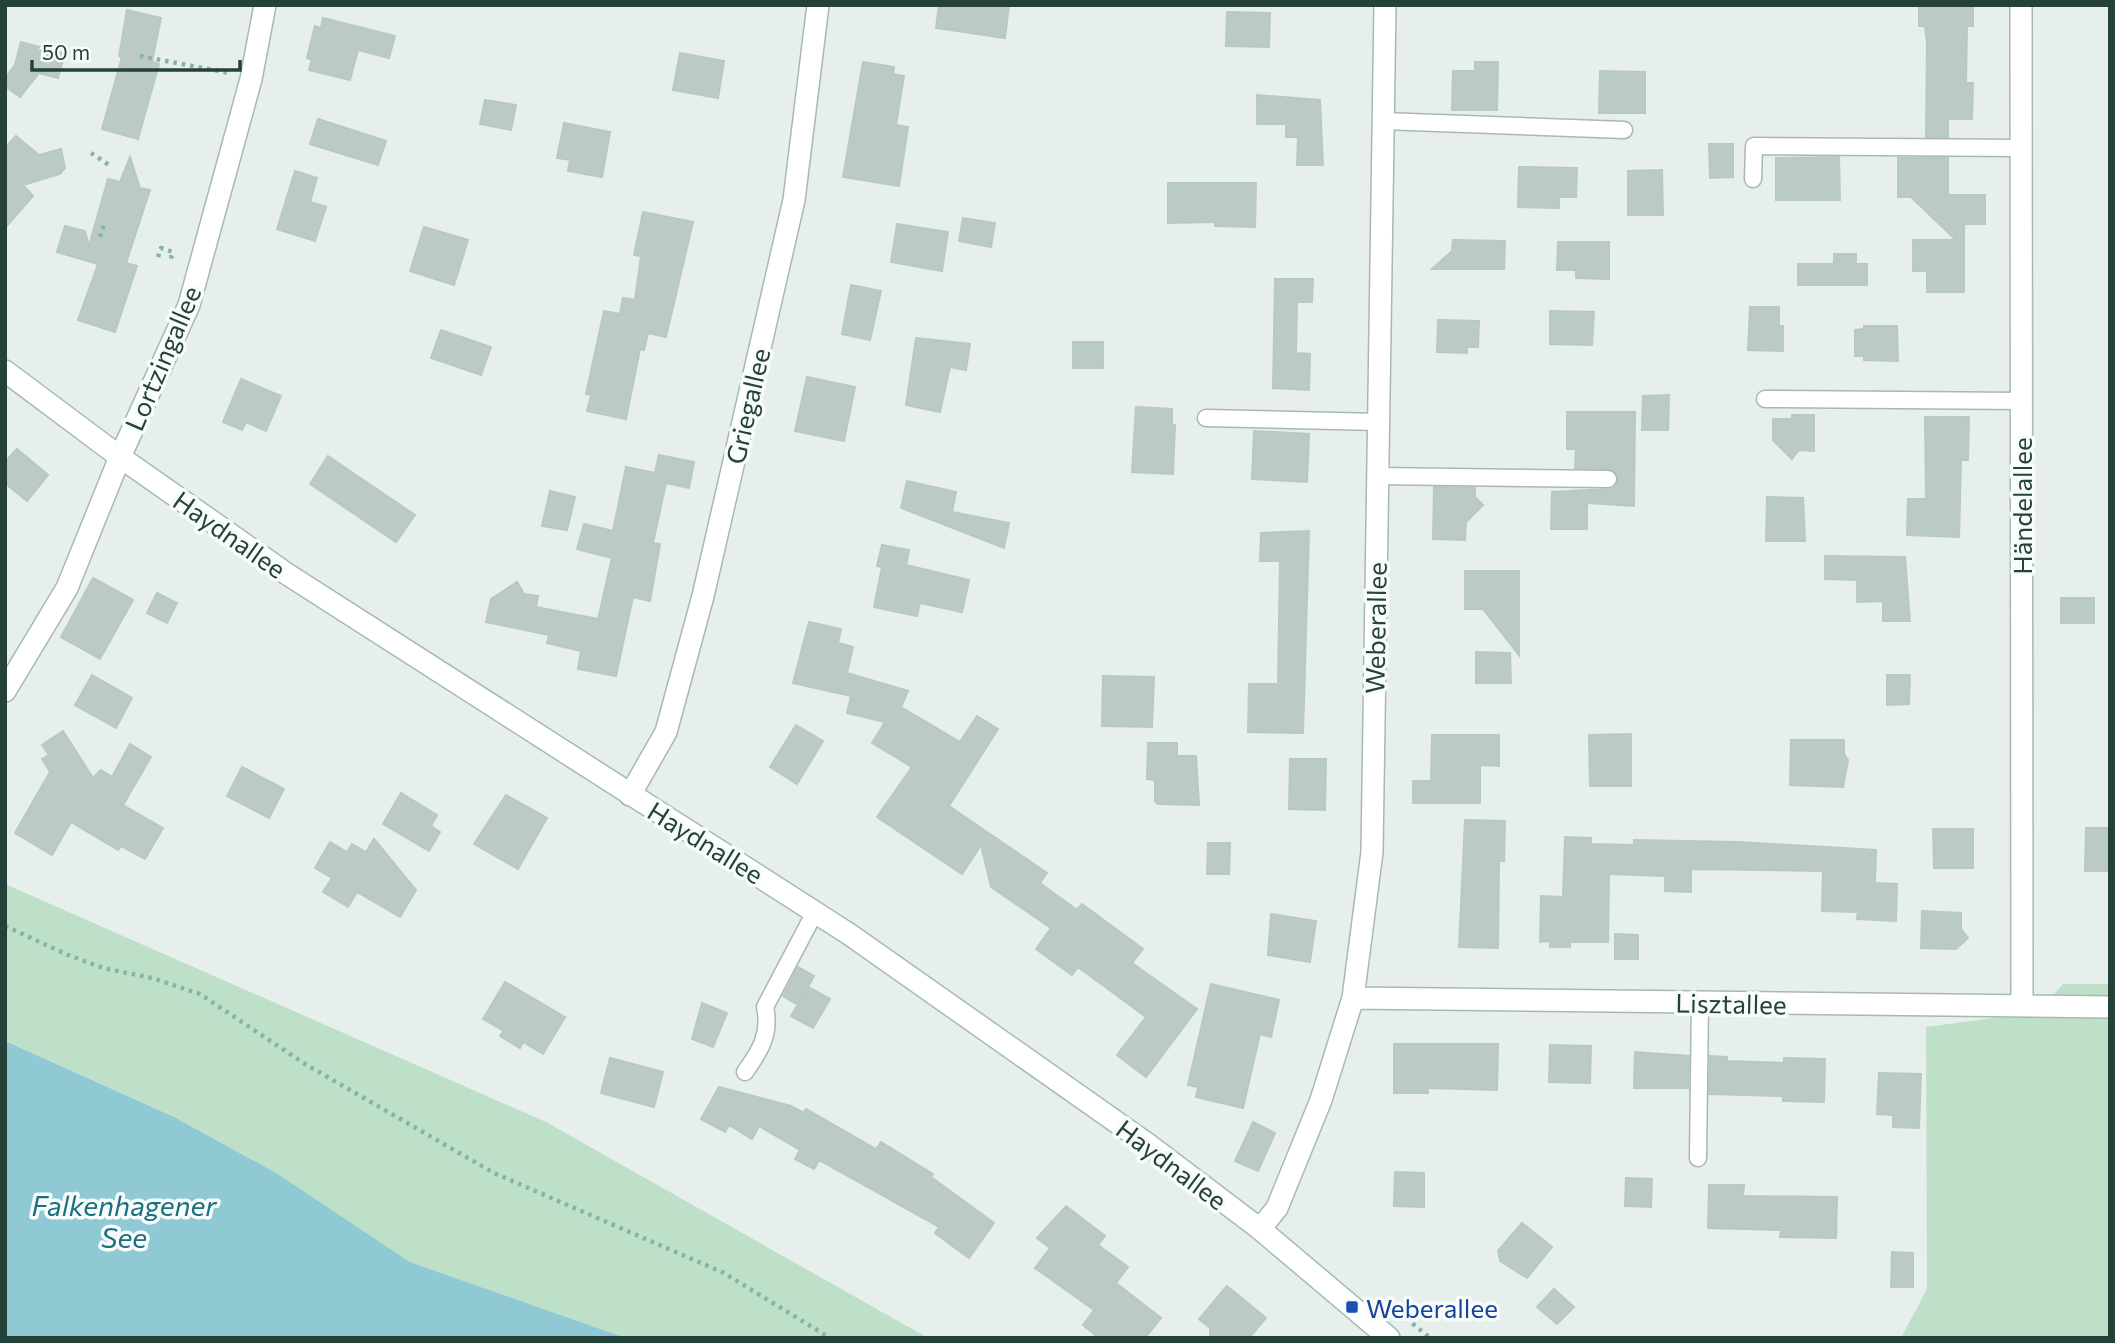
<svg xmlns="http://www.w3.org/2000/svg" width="2115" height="1343" viewBox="0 0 2115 1343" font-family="Commissioner,sans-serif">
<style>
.green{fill:#bfe0c8}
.water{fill:#8ec9d4}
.building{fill:#bbcac4;stroke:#b8c9c2;stroke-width:2}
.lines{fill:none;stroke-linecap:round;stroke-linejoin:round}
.lane-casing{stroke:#a8b8b2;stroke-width:19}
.street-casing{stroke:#a8b8b2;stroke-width:24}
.secondary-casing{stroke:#a4bbb3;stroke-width:24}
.path{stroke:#86b3a5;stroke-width:4.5;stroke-dasharray:3.5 5;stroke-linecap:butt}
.lane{stroke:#fff;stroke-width:16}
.street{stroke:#fff;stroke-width:21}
.secondary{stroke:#fff;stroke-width:21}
.transit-dot{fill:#1a4fb4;stroke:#f7fbf9;stroke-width:2.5}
.labels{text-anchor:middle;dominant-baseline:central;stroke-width:7;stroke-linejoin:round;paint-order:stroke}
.street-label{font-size:26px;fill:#24423a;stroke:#f7fbf9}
.transit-label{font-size:26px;fill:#164399;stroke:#f7fbf9;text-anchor:start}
.water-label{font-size:28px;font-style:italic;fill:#1c6f80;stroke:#f7fbf9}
</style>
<rect width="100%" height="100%" fill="#e6efeb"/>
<path class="green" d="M5,884L546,1122L928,1338H626L410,1262L278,1174L174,1117L5,1041Z
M2063,984H2110V1338H1901L1927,1289L1926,1027L2039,1012Z"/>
<path class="water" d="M5,1041L174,1117L278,1174L410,1262L626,1338H5Z"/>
<path class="building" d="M939,5H1009L1005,38L936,28Z
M1919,5H1973V26H1967L1966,83H1973L1972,119H1948V137H1926L1927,43L1925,26H1919Z
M127,10L161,18L152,62L159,64L138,139L102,129L122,57L119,56Z
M1227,12L1270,13L1269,47L1226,46Z
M323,18L395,36L389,58L358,50L350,80L309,70L312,60L307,58L315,26L321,28Z
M21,42L65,54L58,78L39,73L20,97L5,86V78L15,65Z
M680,53L724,61L718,98L673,90Z
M863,62L894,67L893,74L904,76L896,125L908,127L899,186L843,177Z
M1475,62H1498L1497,110H1452L1453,71H1475Z
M1600,71L1645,72V113H1599Z
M1257,95L1320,100L1323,165H1297L1298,137H1286V124H1257Z
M485,100L516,105L511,130L480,124Z
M318,119L386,141L378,165L310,144Z
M564,123L610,132L602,177L568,171L570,160L557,158Z
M16,136L39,155L61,149L65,168L60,174L23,185L33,196L5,228V148Z
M1709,144H1733V177L1710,178Z
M130,157L140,188L150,190L126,263L137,266L115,332L78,320L98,264L57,252L65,226L85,231L89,246L108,179L120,182Z
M1839,157L1840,200H1776V158Z
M1898,158H1948V195H1985V224H1964V292H1927V271H1913V240H1956L1911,197H1898Z
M1519,167L1577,168L1576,197H1559V208L1518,207Z
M1662,170L1663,215H1628V171Z
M295,171L317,178L310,202L326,207L315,241L277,229Z
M1168,183H1256L1255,227L1215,226V222L1168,223Z
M643,212L693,222L666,337L648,333L644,350L640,349L626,419L587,411L591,395L586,394L604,311L620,314L623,298L635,300L641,256L634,255Z
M963,218L995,223L991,247L959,241Z
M897,224L948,232L942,271L891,262Z
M424,227L468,240L454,285L410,271Z
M1453,240L1505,241L1504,269H1432L1452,251Z
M1558,242H1609V279L1576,278V270H1557Z
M1834,254H1856V264H1867V285H1798V264H1834Z
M1275,279H1313L1312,302H1297L1296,353L1310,354L1309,390L1273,388Z
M851,285L881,291L870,340L842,334Z
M1750,307H1779V326H1783V351L1748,350Z
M1550,311L1594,312L1592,345L1550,344Z
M1438,320L1479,321L1478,347H1467V353L1437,352Z
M1864,326H1897L1898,361L1864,360V356H1855V330L1864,329Z
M441,330L491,347L481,375L431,358Z
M916,338L970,344L966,370L950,367L940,412L906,405Z
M1073,342H1103V368H1073Z
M807,377L855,387L844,441L795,431Z
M241,379L281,396L266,431L246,422L242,430L223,422Z
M1669,395L1668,430H1642L1643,396Z
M1136,407L1172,409V425H1175L1173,474L1132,472Z
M1567,412H1635L1634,506L1587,503V529H1551L1552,492L1609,489L1617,485L1618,478L1609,469L1575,468L1576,449H1567Z
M1792,415H1814V451L1799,450L1792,459L1773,440V419H1792Z
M1925,417H1969L1968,460H1961L1959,537L1907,535L1908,499H1926Z
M1254,431L1309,434L1307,482L1252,479Z
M17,449L48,475L27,501L5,483V462Z
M659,455L694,462L689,488L666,483L653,543L660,544L650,601L633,597L616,676L578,669L581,651L547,643L549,635L486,622L491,599L517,582L524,594L538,596L536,607L598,619L612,558L577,549L584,524L613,531L626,467L655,473Z
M328,456L415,515L396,542L310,484Z
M907,481L956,492L952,512L1009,523L1004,548L901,508Z
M1434,487L1475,488V497L1483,505L1466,522L1465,540L1433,539Z
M550,491L575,497L567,530L542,526Z
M1767,497L1803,498L1805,541H1766Z
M1309,531L1303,733L1248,732L1249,684H1278L1280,561H1260L1261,533Z
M882,545L909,550L906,565L969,580L962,612L920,603L917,616L874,607L882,567L877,566Z
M1825,556L1905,557L1910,621H1883V601L1857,602V580L1825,579Z
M1465,571H1519V655L1483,609H1465Z
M93,578L133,600L100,659L61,637Z
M157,593L177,603L167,623L147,613Z
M2061,598H2094V623H2061Z
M809,622L841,629L838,643L853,647L847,673L908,691L901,707L960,742L977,716L998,729L949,806L1047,873L1040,883L1077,910L1082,904L1143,949L1132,963L1197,1009L1146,1077L1117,1055L1146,1017L1078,967L1072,975L1036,949L1051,928L991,887L981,845L962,874L877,817L912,767L872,743L885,722L847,713L851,696L793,683Z
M1476,652L1510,653L1511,683H1476Z
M92,675L132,698L116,728L75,705Z
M1887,675H1910L1909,704L1887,705Z
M1103,676L1154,677L1152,727L1102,726Z
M796,725L823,741L797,784L770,767Z
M63,731L93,778L101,770L112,777L130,744L151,757L123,805L163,828L145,859L121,846L118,850L71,822L52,855L15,833L50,772L42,759L49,755L42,745Z
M1631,734V786H1590L1589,735Z
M1432,735H1499V766L1480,765V803H1413V781H1431Z
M1791,740H1844V754L1848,760L1843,787L1790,785Z
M1148,743H1177V756H1196L1199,805L1158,804L1155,801V780L1147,779Z
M1290,759H1326L1325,810L1289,809Z
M242,767L284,789L269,818L227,796Z
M401,793L437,815L431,826L440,832L429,851L383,824Z
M506,795L547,818L518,869L474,844Z
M1465,820L1505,821L1504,861H1499L1498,948L1459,947Z
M2086,828H2110V871H2085Z
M1933,829H1973V868H1934Z
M1565,837L1591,838V844L1634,845V840L1737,842L1876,850L1875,883L1897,884L1896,921L1857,919L1858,912L1822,911L1823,871L1691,869V892L1665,891V876L1609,874L1608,942H1570V947H1550V941L1540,942L1541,896L1563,897Z
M374,839L416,890L400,917L357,892L348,907L323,892L332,878L315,868L330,842L347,852L352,844L366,852Z
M1208,843H1230L1229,874H1207Z
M1922,911L1961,913V929L1968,938L1956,949L1921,948Z
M1271,914L1316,921L1310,962L1268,955Z
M1615,934L1638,935V959H1615Z
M798,967L814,976L798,1005L783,996Z
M505,982L565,1017L543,1054L523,1042L520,1048L500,1036L504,1031L483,1019Z
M1211,984L1279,1000L1271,1037L1260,1034L1243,1108L1196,1097L1198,1087L1188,1085Z
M808,987L830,999L813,1028L791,1016Z
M702,1003L727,1013L713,1047L692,1039Z
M1394,1044H1498L1497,1090L1428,1088V1093H1394Z
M1550,1045L1591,1046L1590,1083L1549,1082Z
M1635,1052L1689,1056L1688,1088H1634Z
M1710,1056L1727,1057V1061L1784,1063V1058L1825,1059L1824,1102L1783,1101V1096L1709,1094Z
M610,1058L663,1072L654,1107L601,1093Z
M1879,1073L1921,1074L1919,1128L1893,1127V1115L1877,1114Z
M719,1087L791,1106L804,1113L806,1109L876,1149L881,1142L933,1174L931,1177L994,1223L969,1258L935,1233L939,1227L819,1160L814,1169L795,1159L800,1150L759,1126L752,1139L729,1125L725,1132L701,1119Z
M1253,1122L1275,1133L1258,1171L1235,1161Z
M1395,1172L1424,1173V1207L1394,1206Z
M1626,1178L1652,1179L1651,1207L1625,1206Z
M1709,1185H1744L1743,1196L1837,1197L1836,1238L1780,1237L1781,1230L1708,1228Z
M1066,1206L1105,1236L1098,1245L1128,1267L1116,1283L1161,1318L1145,1338H1099L1083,1325L1094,1310L1035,1268L1050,1248L1037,1238Z
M1522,1223L1552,1247L1527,1278L1500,1261L1498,1251Z
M1892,1252L1913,1253V1287H1891Z
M1227,1286L1266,1318L1249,1338H1210V1328L1199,1319Z
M1554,1289L1574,1307L1557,1324L1537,1307Z"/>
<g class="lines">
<g class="lane-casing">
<path id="lane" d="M1383,121L1624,130
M1753,179L1754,146L2020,148
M1765,399L2021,401
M1206,418L1379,422
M1378,476L1608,479
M745,1072C760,1051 771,1034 765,1007L815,912
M1698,1158L1700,1002"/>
</g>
<g class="street-casing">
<path id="street" d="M2021,5L2022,1006
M5,691L67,588L120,457L189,305L251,79L265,5
M630,795L666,732L703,596L794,200L818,5
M1353,998L2110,1007
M1260,1229L1277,1208L1321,1100L1353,998L1372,852L1385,5"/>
</g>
<g class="secondary-casing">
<path id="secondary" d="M5,371L120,457L287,574L849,934L1149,1145L1260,1229L1389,1338"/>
</g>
<path class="path" d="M140,56L229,73
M91,153L109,165
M100,237L105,221
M158,257L161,248L173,252L170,261
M5,926L68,955L103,968L152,978L200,994L305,1064L494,1173L724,1273L830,1338
M1406,1318L1430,1338"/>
<use href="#lane" class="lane"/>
<use href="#street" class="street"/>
<use href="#secondary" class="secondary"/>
</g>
<rect class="transit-dot" x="1345" y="1300" width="14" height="14" rx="3.5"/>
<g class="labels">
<g class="street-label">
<text transform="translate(162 358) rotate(-67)">Lortzingallee</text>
<text transform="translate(747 406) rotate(-77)">Griegallee</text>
<text transform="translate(2021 506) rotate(-90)">Händelallee</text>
<text transform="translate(230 534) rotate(35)">Haydnallee</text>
<text transform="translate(1375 628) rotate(-89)">Weberallee</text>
<text transform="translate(706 842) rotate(32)">Haydnallee</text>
<text transform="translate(1731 1003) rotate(1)">Lisztallee</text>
<text transform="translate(1172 1164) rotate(37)">Haydnallee</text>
</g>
<g class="transit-label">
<text x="1366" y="1307">Weberallee</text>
</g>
<g class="water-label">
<text x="124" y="1205">Falkenhagener<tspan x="124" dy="32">See</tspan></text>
</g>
</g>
<rect width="2115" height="1343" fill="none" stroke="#24423a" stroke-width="14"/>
<path d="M32 60v10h208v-10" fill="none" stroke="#24423a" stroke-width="3.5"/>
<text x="42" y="60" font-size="21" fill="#24423a" stroke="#f7fbf9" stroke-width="5" paint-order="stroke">50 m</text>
</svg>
